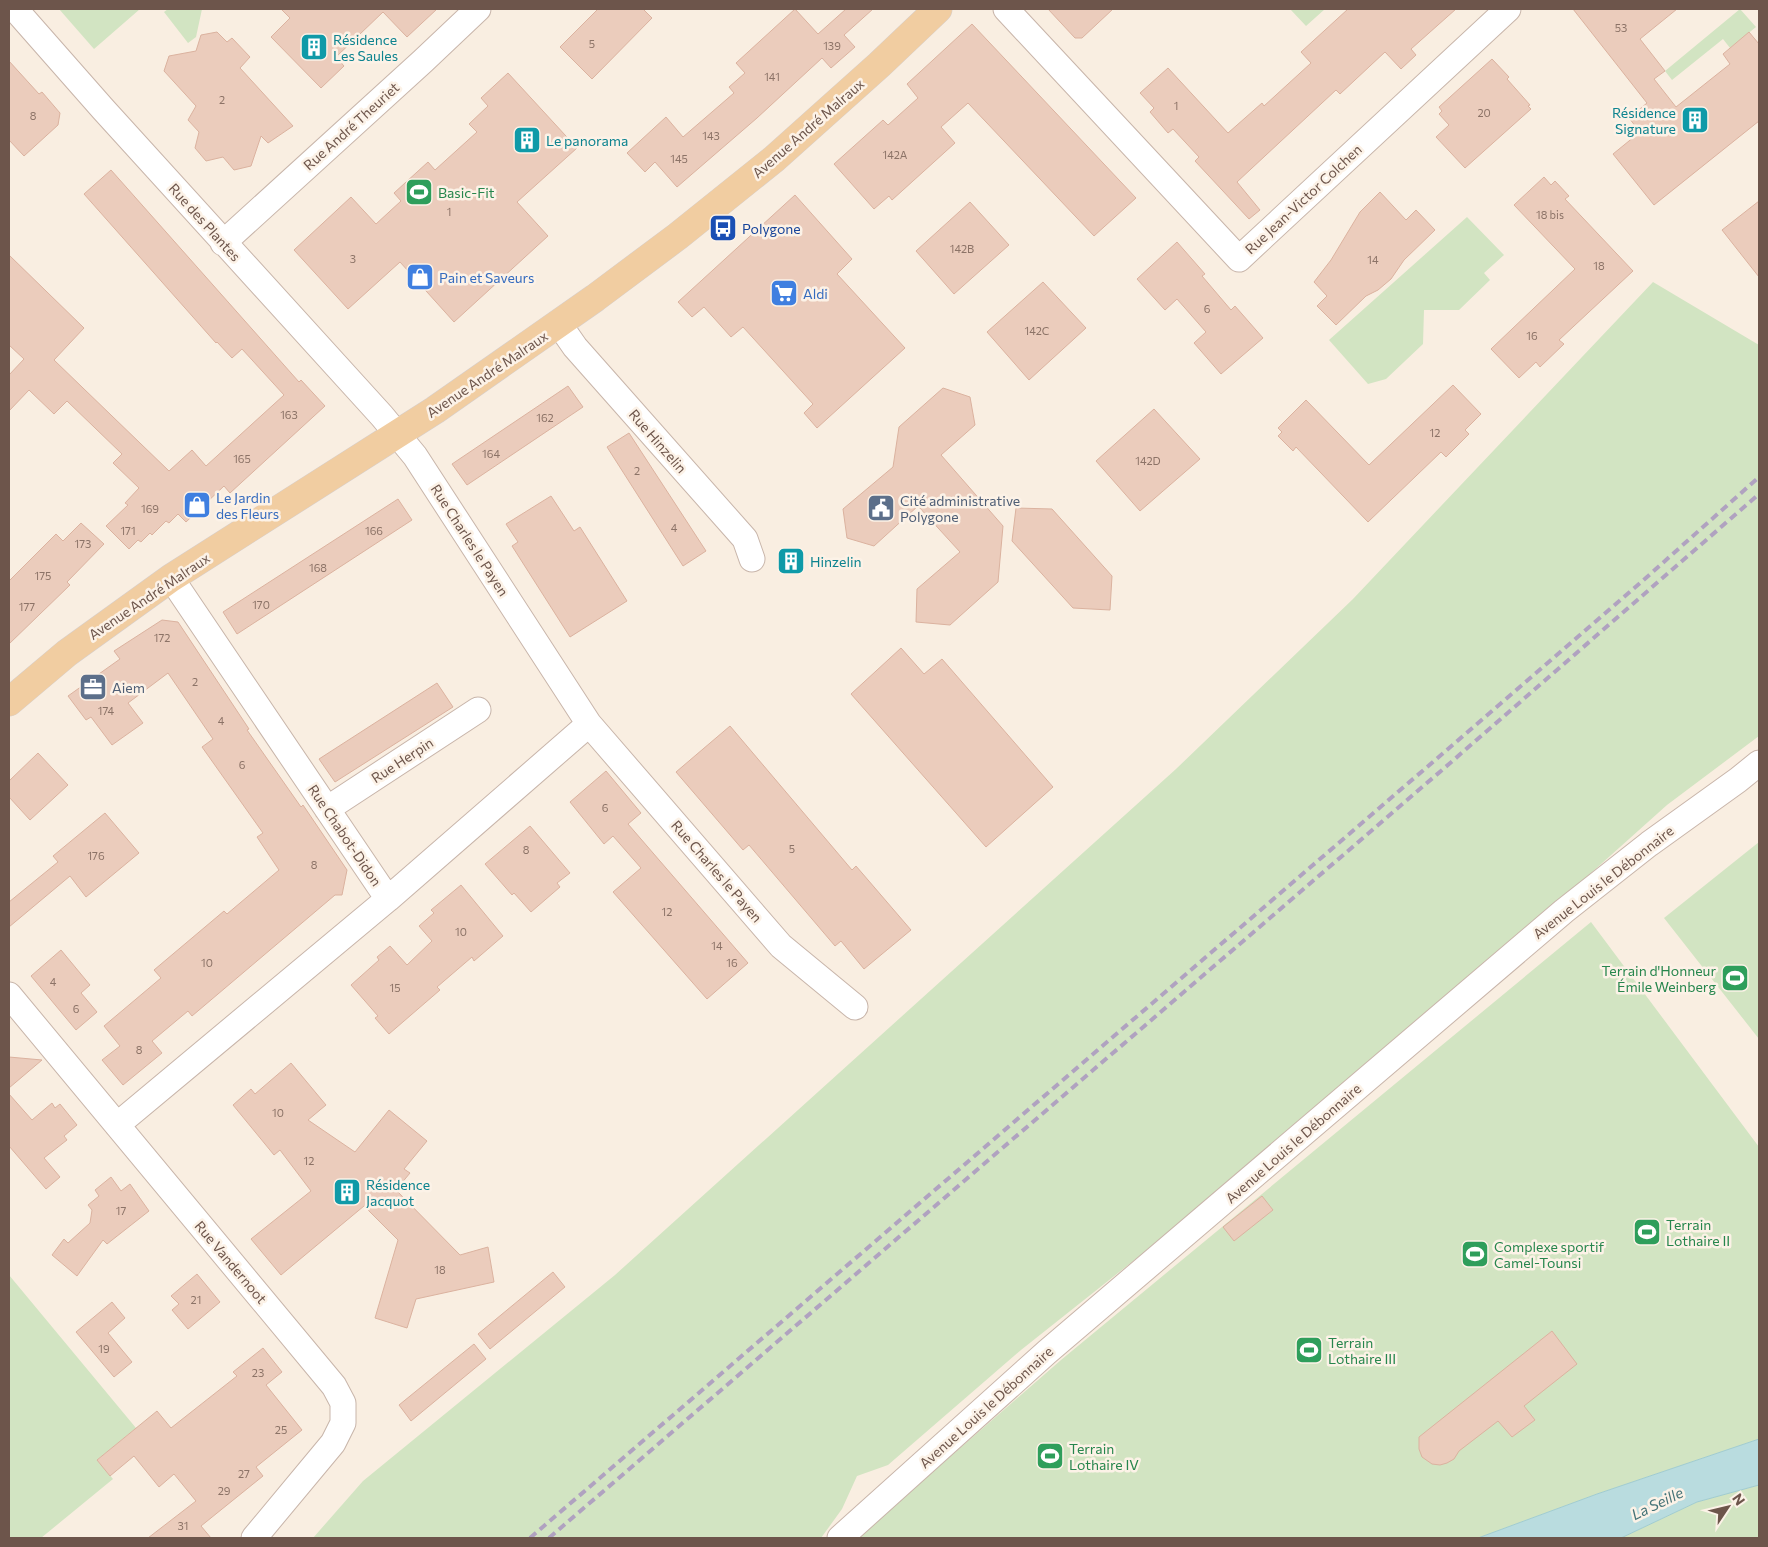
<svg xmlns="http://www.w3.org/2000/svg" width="1768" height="1547" viewBox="0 0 1768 1547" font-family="Commissioner,sans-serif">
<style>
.green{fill:#d2e4c2}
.water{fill:#b9dcdf;stroke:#a0ccd0}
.building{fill:#ebccbc;stroke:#dbb29f}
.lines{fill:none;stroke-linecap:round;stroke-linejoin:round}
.minor-casing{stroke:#c8b5aa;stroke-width:27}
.major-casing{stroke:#d6cfcd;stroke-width:29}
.minor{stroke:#fff;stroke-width:25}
.major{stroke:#f1cda1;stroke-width:28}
.rail{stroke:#b0a2c0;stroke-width:4;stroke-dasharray:8 5;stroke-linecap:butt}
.labels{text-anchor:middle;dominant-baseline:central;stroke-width:5;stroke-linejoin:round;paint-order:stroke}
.number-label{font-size:11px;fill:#8c7367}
.culture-label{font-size:14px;fill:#0d838f;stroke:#fcf2e7;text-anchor:start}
.street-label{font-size:14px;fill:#6d554b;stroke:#fcf2e7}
.leisure-label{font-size:14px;fill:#27864d;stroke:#fcf2e7;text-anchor:start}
.transit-label{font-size:14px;fill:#164399;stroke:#fcf2e7;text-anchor:start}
.shop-label{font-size:14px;fill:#366cbe;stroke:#fcf2e7;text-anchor:start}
.service-label{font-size:14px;fill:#4e5e75;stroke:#fcf2e7;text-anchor:start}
.water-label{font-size:15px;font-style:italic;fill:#457377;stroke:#fcf2e7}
</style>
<rect width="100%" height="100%" fill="#f9eee1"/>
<path class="green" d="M59,9H140L94,49Z
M168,9H202L196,37L188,43L164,12Z
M1290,9H1325L1306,26Z
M1740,9L1756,27L1730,48L1723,39L1672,80L1665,71Z
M1467,217L1504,255L1484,273L1490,280L1459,310H1424L1423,344L1386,379L1368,384L1329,340Z
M1653,282L1759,345V736L1667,805L1504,951L1215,1196L1021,1350L888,1465L857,1476L842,1509L821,1538H313L363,1481L615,1275L1176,769L1353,599Z
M1759,842V1039L1664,918Z
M1591,922L1759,1147V1439L1597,1494L1478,1538H857L1061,1360Z
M9,1275L136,1428L97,1460L113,1479L41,1538H9Z
M1759,1485V1538H1621L1697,1502Z"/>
<path class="water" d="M1759,1439V1485L1697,1502L1621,1538H1478L1597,1494Z"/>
<path class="building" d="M281,9H437L407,37L383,12L336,57L344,66L321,88L271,37L290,18Z
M598,9H643L652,18L592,79L560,47Z
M795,9L818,34L846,9H873L844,35L855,47L831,68L822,58L757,118L677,187L655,162L645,172L627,153L666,117L683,137L734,93L729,87L745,73L736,63Z
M1048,9H1113L1082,38H1075Z
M1348,9H1456L1411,49L1416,55L1401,69L1385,52L1340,94L1336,90L1237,182L1260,210L1249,219L1195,161L1199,157L1173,129L1168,133L1150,112L1154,108L1140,93L1168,68L1228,133L1262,103L1264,106L1311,63L1301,52Z
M1573,9H1677L1640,39L1665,71L1654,79L1676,107L1730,64L1723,54L1749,32L1759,44V121L1654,205L1613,154L1640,132L1629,118L1647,103Z
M972,24L1136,198L1094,236L968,103L941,127L955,143L892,200L889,196L874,209L834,164L883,120L888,125L918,98L907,84Z
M217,32L227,42L232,38L250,57L240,68L293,126L268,143L261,136L251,166L234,170L223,157L206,161L195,148L199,132L188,120L196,106L164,71L169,56L196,51L201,35Z
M1492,59L1509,77L1507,79L1530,105L1528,106L1531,109L1465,168L1436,137L1449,125L1439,114L1442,111L1439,107Z
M9,61L39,94L42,92L60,113L58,125L24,156L9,140Z
M508,73L577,148L517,202L548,236L454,322L400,262L348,309L294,250L351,197L376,224L401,201L394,193L428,162L435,170L477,132L469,124L488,106L481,98Z
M111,170L299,382L301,380L325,406L230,493L224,486L186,522L178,514L169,523L166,521L152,535L150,533L141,542L138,540L129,549L106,526L128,505L125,503L139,488L113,463L122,454L67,401L54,414L29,390L9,411V375L24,359L9,345V255L84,328L54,360L169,471L192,450L206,466L284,395L242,349L232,358L217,342L216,343L84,194Z
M1544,177L1551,185L1555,181L1569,196L1565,199L1633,271L1559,340L1564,344L1540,367L1536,362L1519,378L1491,349L1575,269L1514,205Z
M1380,192L1406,220L1416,210L1435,230L1404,260L1391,279L1378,290L1366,296L1336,325L1317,306L1327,296L1314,282L1331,260L1360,212Z
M795,195L852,259L837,274L905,348L817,428L804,413L813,404L743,327L731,337L704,307L692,317L678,302Z
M1759,201V277L1722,230Z
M970,202L1009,245L954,294L916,251Z
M1177,242L1205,274L1202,276L1231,310L1235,306L1263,338L1221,374L1194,343L1206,332L1177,299L1165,310L1137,279Z
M1043,282L1086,328L1029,380L987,332Z
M1453,385L1481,414L1465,430L1469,434L1446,457L1441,452L1368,522L1296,447L1293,451L1278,436L1282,432L1278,428L1306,400L1369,465Z
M568,386L583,407L467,485L452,464Z
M943,388L970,397L975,425L941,455L1003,526L998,582L950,625L916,622L917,589L960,552L918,506L874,546L847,538L843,509L893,467L899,427Z
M1154,409L1200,459L1140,511L1096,461Z
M629,433L706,551L683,566L607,447Z
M551,496L574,531L580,527L627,601L570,637L512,546L518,542L506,524Z
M398,499L412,520L237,634L223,612Z
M1016,508L1052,509L1112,576L1110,610L1073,608L1012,541Z
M81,523L104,544L67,582L70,585L9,644V581L56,534L63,541Z
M162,620L178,622L249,729L247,730L301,807L303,805L347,870L342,895H335L192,1016L188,1011L152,1041L162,1053L123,1085L102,1060L120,1046L104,1026L161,978L154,970L224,911L227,914L279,870L257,837L263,833L202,747L213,739L168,673L128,703L143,723L112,745L91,717L86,720L68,696L120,659L114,651Z
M901,648L924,674L942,659L1053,787L986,847L851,694Z
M437,683L453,707L335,782L319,759Z
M730,726L852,870L856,866L911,930L864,969L841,941L835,946L749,845L743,850L676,772Z
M38,753L68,785L30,820L9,797V781Z
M606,771L641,813L628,824L748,963L707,999L613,892L641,868L613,836L604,844L570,802Z
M105,813L139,853L86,897L70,876L9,927V902L58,862L53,856Z
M530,826L570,873L557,883L560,887L531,912L514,893L512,895L485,864Z
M461,885L503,936L474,961L472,957L437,987L440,990L389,1034L375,1018L378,1016L351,985L379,960L377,957L390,946L407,965L432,941L419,926L434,913L431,910Z
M61,950L90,985L81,993L97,1012L76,1030L31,976Z
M9,1057L42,1060L9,1088Z
M291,1063L326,1105L308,1120L355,1152L389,1110L427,1141L404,1169L410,1173L396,1190L460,1255L488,1247L494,1282L416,1299L407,1328L375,1318L398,1240L364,1206L281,1275L251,1239L311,1191L280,1150L274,1155L233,1105L251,1089L255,1094Z
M9,1094L32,1120L52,1103L55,1108L60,1104L77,1125L64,1136L67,1140L44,1158L60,1177L46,1189L9,1146Z
M111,1177L121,1191L130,1184L149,1211L107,1244L103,1240L77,1276L52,1255L64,1239L68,1243L90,1223L92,1210L88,1205L99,1196L95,1190Z
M1262,1196L1273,1210L1234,1241L1223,1227Z
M553,1272L565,1287L490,1349L478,1334Z
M197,1274L220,1302L188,1329L172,1310L179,1304L171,1296Z
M112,1302L125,1318L108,1333L132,1362L114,1377L76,1332Z
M1552,1331L1577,1364L1524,1406L1535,1420L1512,1437L1498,1421L1459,1451L1454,1459L1447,1463L1440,1465L1432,1464L1422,1457L1419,1449V1437Z
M474,1344L486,1359L411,1421L399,1405Z
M263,1348L282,1372L266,1385L302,1430L256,1467L263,1476L201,1526L211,1538H148L196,1501L174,1474L159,1487L134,1456L110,1476L97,1460L157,1411L171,1428L237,1376L233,1372Z"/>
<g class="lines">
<g class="minor-casing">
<path id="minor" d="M15,9L103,109L382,416L415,456L589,724L781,946L855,1007
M1006,9L1239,259L1508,9
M223,243L423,61L478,9
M559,324L575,347L745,539L752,559
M327,809L478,710
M388,899L589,724
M9,995L334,1386L343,1403V1423L333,1443L254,1538
M117,1125L388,899L171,578
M840,1538L1047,1352L1564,911L1649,844L1738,780L1759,763"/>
</g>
<g class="major-casing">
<path id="major" d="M9,702L67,653L171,578L435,410L595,298L678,236L774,159L879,65L938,9"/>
</g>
<use href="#minor" class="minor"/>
<use href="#major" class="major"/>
<path class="rail" d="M530,1538L1441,755L1647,577L1759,477
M549,1538L1449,764L1759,494"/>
</g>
<defs>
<g id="building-square" transform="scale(1.4375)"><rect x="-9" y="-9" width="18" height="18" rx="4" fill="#0f9aa8" stroke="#fcf2e7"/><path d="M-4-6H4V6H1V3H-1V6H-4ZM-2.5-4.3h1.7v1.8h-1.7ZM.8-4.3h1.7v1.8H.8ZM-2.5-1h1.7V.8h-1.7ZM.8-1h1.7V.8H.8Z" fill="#fff"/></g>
<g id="stadium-square" transform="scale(1.4375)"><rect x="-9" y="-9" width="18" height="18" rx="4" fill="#2e9e5b" stroke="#fcf2e7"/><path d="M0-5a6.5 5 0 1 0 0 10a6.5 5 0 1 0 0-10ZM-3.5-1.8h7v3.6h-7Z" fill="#fff"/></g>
<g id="bus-square" transform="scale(1.4375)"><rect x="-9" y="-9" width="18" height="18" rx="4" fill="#1a4fb4" stroke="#fcf2e7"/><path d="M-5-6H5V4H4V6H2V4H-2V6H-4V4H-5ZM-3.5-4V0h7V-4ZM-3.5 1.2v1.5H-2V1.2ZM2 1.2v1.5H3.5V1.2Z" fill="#fff"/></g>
<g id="shop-square" transform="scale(1.4375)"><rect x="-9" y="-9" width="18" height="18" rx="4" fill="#3f7fe0" stroke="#fcf2e7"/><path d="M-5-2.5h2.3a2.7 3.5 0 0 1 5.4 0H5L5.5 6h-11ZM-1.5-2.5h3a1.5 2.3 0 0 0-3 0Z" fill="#fff"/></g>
<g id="supermarket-square" transform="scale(1.4375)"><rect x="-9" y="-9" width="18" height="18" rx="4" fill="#3f7fe0" stroke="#fcf2e7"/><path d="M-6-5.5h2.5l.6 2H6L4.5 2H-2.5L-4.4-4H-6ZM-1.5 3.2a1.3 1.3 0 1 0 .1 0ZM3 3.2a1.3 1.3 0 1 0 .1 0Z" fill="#fff"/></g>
<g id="civic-square" transform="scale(1.4375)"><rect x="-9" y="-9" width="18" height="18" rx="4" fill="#5c6f8a" stroke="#fcf2e7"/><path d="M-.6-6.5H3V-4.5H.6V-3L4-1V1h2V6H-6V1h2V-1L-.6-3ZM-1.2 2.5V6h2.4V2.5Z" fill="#fff"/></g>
<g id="office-square" transform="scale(1.4375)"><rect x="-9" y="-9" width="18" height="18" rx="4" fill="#5c6f8a" stroke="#fcf2e7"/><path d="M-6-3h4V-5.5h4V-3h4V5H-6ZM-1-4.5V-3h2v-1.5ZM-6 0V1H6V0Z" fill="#fff"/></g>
</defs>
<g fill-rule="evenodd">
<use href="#building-square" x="314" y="47"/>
<use href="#building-square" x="1695" y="120"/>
<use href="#building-square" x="527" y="140"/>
<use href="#stadium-square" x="419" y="192"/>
<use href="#bus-square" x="723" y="228"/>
<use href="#shop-square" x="420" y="277"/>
<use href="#supermarket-square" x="784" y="293"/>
<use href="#shop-square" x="197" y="505"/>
<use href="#civic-square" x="881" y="508"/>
<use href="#building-square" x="791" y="561"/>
<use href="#office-square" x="93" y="687"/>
<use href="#stadium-square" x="1735" y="978"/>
<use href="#building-square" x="347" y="1192"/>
<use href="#stadium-square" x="1647" y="1232"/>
<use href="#stadium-square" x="1475" y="1254"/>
<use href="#stadium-square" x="1309" y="1350"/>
<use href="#stadium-square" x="1050" y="1456"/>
</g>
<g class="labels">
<g class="number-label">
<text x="1621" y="27">53</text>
<text x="592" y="43">5</text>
<text x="832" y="45">139</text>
<text x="772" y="76">141</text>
<text x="222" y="99">2</text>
<text x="1176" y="105">1</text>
<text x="1484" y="112">20</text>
<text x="33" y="115">8</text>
<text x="711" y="135">143</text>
<text x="895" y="154">142A</text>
<text x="679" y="158">145</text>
<text x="449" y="211">1</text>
<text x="1550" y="214">18 bis</text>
<text x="962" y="248">142B</text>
<text x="353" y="258">3</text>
<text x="1373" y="259">14</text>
<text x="1599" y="265">18</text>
<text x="1207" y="308">6</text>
<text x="1037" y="330">142C</text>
<text x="1532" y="335">16</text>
<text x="289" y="414">163</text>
<text x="545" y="417">162</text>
<text x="1435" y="432">12</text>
<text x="491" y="453">164</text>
<text x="242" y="458">165</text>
<text x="1148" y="460">142D</text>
<text x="637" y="470">2</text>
<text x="150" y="508">169</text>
<text x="674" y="527">4</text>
<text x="128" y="530">171</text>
<text x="374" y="530">166</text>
<text x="83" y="543">173</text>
<text x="318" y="567">168</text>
<text x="43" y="575">175</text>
<text x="261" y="604">170</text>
<text x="27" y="606">177</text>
<text x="162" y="637">172</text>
<text x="195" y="681">2</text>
<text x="106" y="710">174</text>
<text x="221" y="720">4</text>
<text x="242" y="764">6</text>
<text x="605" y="807">6</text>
<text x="792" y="848">5</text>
<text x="526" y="849">8</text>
<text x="96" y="855">176</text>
<text x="314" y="864">8</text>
<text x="667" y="911">12</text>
<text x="461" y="931">10</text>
<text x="717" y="945">14</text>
<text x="207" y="962">10</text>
<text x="732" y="962">16</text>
<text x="53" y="981">4</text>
<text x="395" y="987">15</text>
<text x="76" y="1008">6</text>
<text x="139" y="1049">8</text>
<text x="278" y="1112">10</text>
<text x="309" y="1160">12</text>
<text x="121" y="1210">17</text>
<text x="440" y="1269">18</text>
<text x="196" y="1299">21</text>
<text x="104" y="1348">19</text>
<text x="258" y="1372">23</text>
<text x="281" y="1429">25</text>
<text x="244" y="1473">27</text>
<text x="224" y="1490">29</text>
<text x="183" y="1525">31</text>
</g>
<g class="culture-label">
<text x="333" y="39">Résidence<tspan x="333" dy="16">Les Saules</tspan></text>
<text x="1676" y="112" text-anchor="end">Résidence<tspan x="1676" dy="16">Signature</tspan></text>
<text x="546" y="140">Le panorama</text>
<text x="810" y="561">Hinzelin</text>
<text x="366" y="1184">Résidence<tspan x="366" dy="16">Jacquot</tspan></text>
</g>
<g class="street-label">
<text transform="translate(351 126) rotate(-42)">Rue André Theuriet</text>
<text transform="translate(808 128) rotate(-41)">Avenue André Malraux</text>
<text transform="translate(1303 199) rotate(-43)">Rue Jean-Victor Colchen</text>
<text transform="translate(205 222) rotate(48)">Rue des Plantes</text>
<text transform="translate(487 374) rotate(-34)">Avenue André Malraux</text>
<text transform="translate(658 441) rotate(49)">Rue Hinzelin</text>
<text transform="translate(470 540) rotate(57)">Rue Charles le Payen</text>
<text transform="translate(149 596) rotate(-34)">Avenue André Malraux</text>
<text transform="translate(402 760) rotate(-33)">Rue Herpin</text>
<text transform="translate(345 835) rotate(56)">Rue Chabot-Didon</text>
<text transform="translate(717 871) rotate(49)">Rue Charles le Payen</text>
<text transform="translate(1603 882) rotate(-38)">Avenue Louis le Débonnaire</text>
<text transform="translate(1293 1143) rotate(-41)">Avenue Louis le Débonnaire</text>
<text transform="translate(231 1262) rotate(50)">Rue Vandernoot</text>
<text transform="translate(986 1407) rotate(-42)">Avenue Louis le Débonnaire</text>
</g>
<g class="leisure-label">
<text x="438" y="192">Basic-Fit</text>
<text x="1716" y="970" text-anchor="end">Terrain d'Honneur<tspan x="1716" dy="16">Émile Weinberg</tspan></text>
<text x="1666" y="1224">Terrain<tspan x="1666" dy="16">Lothaire II</tspan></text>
<text x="1494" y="1246">Complexe sportif<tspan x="1494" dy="16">Camel-Tounsi</tspan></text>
<text x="1328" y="1342">Terrain<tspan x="1328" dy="16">Lothaire III</tspan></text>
<text x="1069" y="1448">Terrain<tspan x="1069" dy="16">Lothaire IV</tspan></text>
</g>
<g class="transit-label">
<text x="742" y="228">Polygone</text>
</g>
<g class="shop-label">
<text x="439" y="277">Pain et Saveurs</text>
<text x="803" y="293">Aldi</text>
<text x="216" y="497">Le Jardin<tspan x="216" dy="16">des Fleurs</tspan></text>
</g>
<g class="service-label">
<text x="900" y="500">Cité administrative<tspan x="900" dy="16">Polygone</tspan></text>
<text x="112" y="687">Aiem</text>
</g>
<g class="water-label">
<text transform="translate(1657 1503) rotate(-26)">La Seille</text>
</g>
</g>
<rect width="1768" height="1547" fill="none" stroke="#6d554b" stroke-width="20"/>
<g transform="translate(1728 1507) rotate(55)" stroke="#fcf2e7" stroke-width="4" paint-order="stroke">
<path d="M0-4L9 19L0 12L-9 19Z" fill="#6d554b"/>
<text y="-8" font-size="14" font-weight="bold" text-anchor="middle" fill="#6d554b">N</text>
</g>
</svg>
